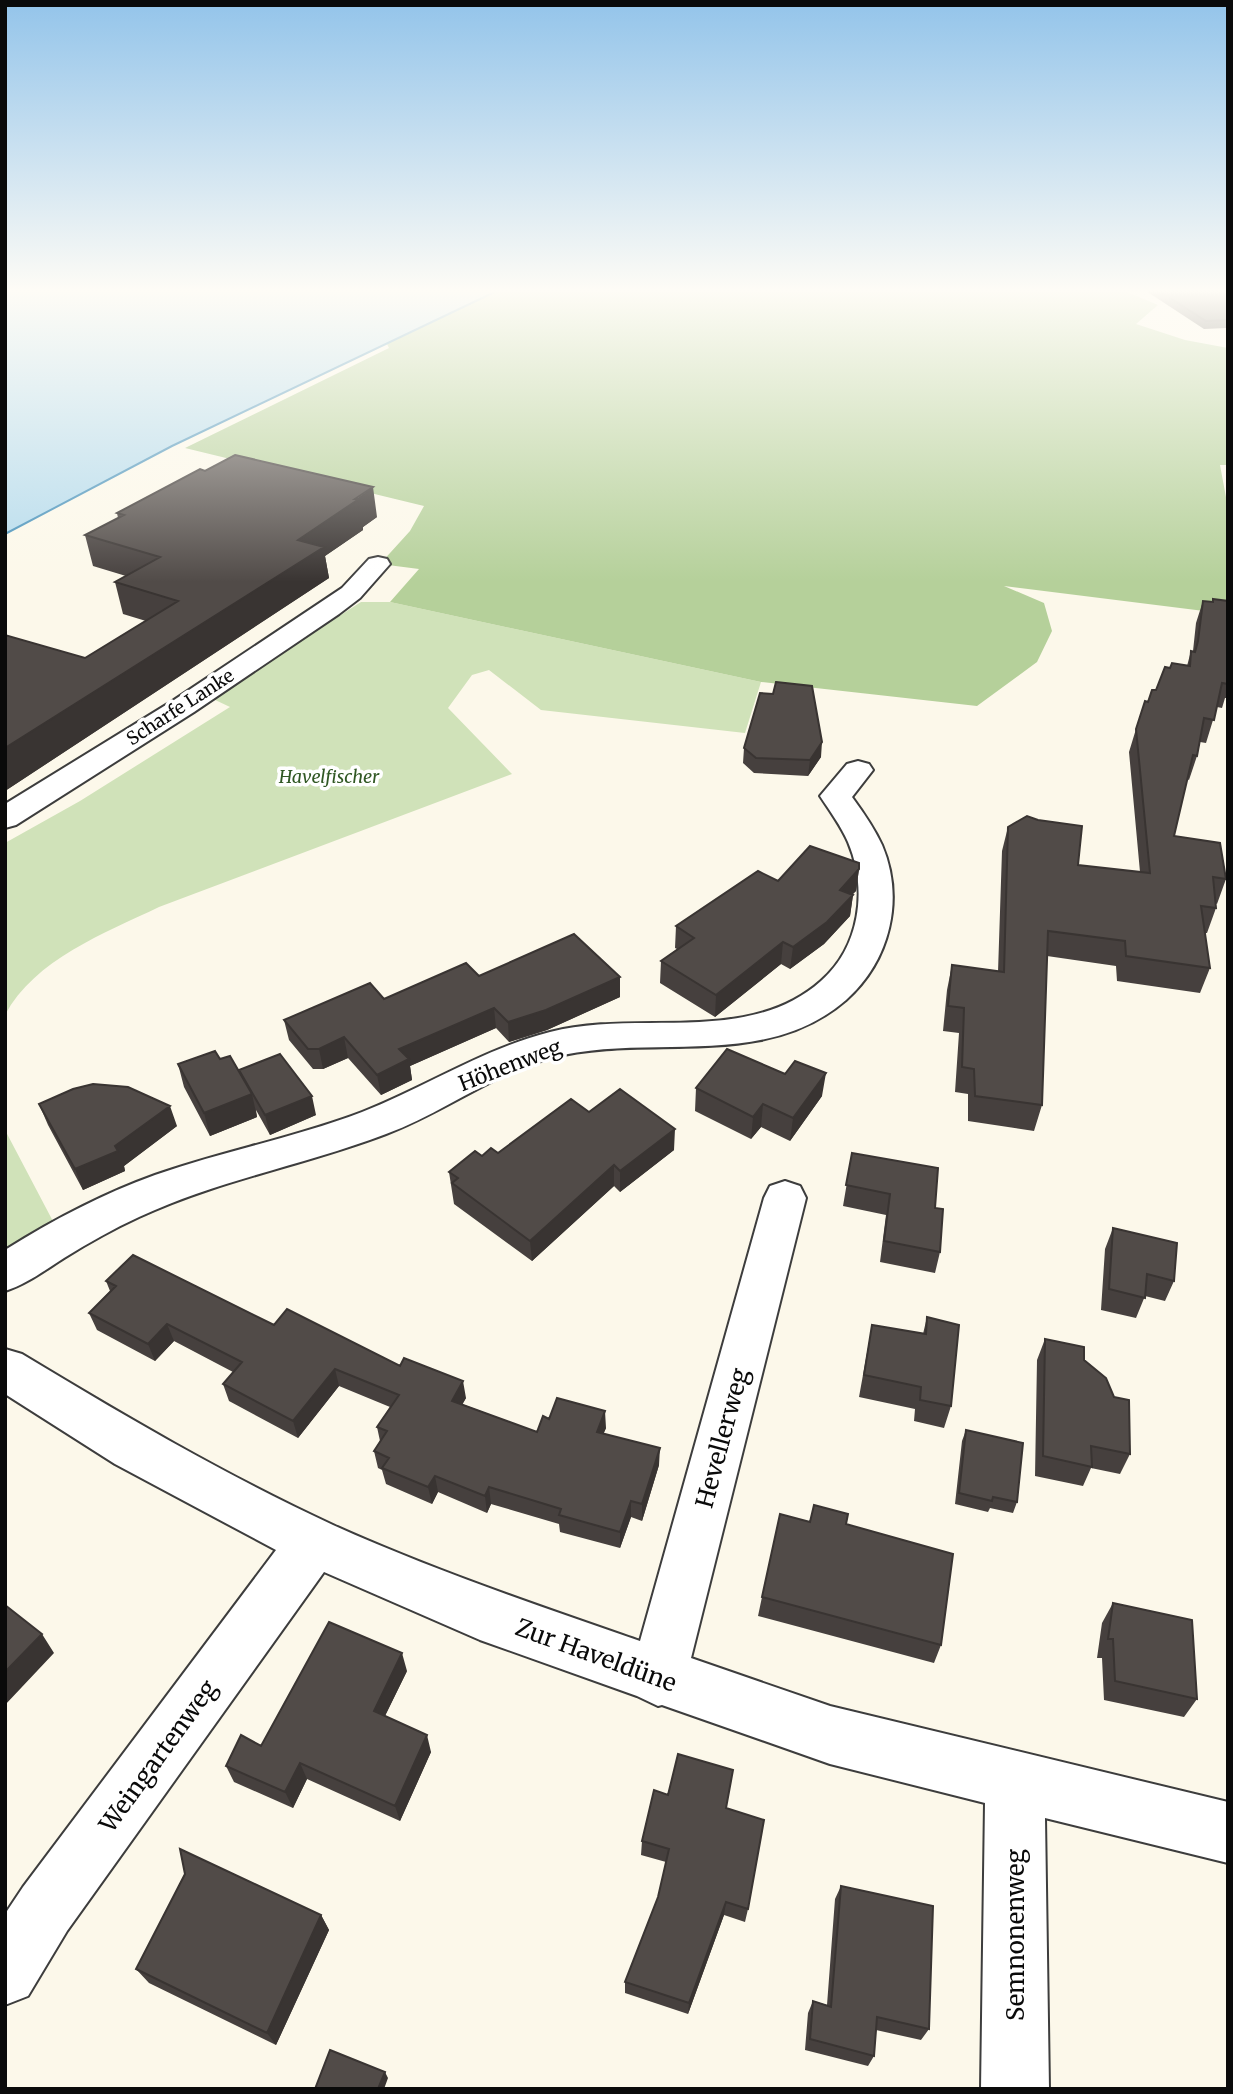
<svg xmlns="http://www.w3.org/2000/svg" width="1233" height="2094" viewBox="0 0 1233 2094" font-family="Merriweather,serif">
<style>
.green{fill:#d0e2b9}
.forest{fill:#b5d09a}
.water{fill:#b5dbed;stroke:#4691bb;stroke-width:2}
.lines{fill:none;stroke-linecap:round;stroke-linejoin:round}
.minor-casing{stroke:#3d3d3d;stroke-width:4}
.minor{fill:#fff;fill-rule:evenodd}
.wall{fill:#46403e}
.shaded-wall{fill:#393432}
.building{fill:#514b48;stroke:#393432;stroke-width:2}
.labels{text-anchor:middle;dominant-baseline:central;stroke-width:7;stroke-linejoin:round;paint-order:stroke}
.far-street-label{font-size:18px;fill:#0a0a0a;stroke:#fff}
.far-park-label{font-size:18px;font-style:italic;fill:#315824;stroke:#fff}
.street-label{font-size:21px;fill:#0a0a0a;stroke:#fff}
.near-street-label{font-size:24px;fill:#0a0a0a;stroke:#fff}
</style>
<rect width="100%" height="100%" fill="#fcf8ea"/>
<path class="green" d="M361,602H390L761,682L745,733L541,710L489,670L472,675L448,708L512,774L159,907C105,933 35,959 5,1015V843L80,801L230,707L211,698Z
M5,1130L56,1227L5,1259Z"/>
<path class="forest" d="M501,289H1120L1158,305L1136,324L1185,340L1228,348V465H1220L1228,508V614L1004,586L1044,603L1052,631L1037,662L977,706L761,682L390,602L419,569L380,564L410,531L424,506L185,448L389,348L386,342Z"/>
<path class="water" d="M5,289H501L172,446L5,534Z"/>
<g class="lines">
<g class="minor-casing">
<path id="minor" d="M378,557L387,559L390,564L360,598L339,614L194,712L16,825L5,828V804L174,700L342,588L369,559Z
M858,761L869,764L873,770L852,797C863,812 874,828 882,845C905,899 890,961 846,1000C763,1072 648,1032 551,1058C492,1074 443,1113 386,1134C305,1165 218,1180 139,1217C113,1229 88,1243 64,1258C45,1270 27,1284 5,1291V1250C53,1220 102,1194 155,1175C223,1151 294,1138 362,1112C426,1087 483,1049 550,1032C638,1009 748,1046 821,981C860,947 868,889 848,842C841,826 830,811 820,796L847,764Z
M785,1181L800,1186L806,1198L691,1658L830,1706L1228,1802V1863L1045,1818L1049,2089H981L985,1803L830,1764L662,1705L658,1706L637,1696L480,1640L324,1572L67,1931L28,1996L5,2005V1914L23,1887L276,1550L115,1464L5,1394V1349L22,1354C123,1415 225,1475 333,1525C433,1570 536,1605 640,1641L764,1198L770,1186Z"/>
</g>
<use href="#minor" class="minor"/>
</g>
<path class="wall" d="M1143,289H1228V330L1226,328L1204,329Z
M117,513L377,517L363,527V530L325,556L329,578L5,791V635L85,658L146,621L123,614L115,582L126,576L93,566L85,535L118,518Z
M1213,599L1228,601V698H1225L1222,708L1217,707L1206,743L1200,742L1197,756L1189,780L1187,779L1174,836L1226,879L1217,904L1215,903L1216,908L1207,933H1205L1210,968L1200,993L1117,981L1116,966L1047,956L1042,1105L1034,1131L968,1121V1094L955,1092L959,1033L943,1031L947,990L952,965L998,972L1002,851L1008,827L1078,865L1140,872L1129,752L1136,729L1148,702L1170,668L1187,666L1191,651H1193L1196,623L1203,601L1212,602Z
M744,748L821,757L808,776L754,773L743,763Z
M859,869L856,891L852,894L853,895L850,916L824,944L790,969L781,964L715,1017L660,983L661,961L677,949L675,948L676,926L778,881Z
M479,976L620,977V997L547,1030L509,1042L496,1028L410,1066L412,1080L381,1095L348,1058L323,1069H313L289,1040L284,1020L384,999Z
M220,1059L240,1074L316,1115L270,1135L256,1110L257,1117L210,1136L184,1087L178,1064Z
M785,1074L822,1096L790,1141L761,1127L751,1139L695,1111L696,1088Z
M39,1104L177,1126L124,1166L125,1171L83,1190L48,1125Z
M589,1112L674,1150L620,1192L614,1186L532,1261L454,1204L449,1172L482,1156L498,1153Z
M852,1153L935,1208L940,1252L935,1273L880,1262L886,1215L843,1206Z
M1113,1228L1174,1281L1165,1301L1145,1296L1136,1318L1101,1310L1105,1249Z
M106,1281L274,1325L466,1398L462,1404L537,1432L549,1419L606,1428L603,1434L659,1465L642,1521L631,1517L620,1548L560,1532L559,1524L491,1504L487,1513L438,1492L432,1504L386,1484L382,1470L378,1468L374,1451L380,1441L377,1427L390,1407L339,1386L298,1438L229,1401L223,1384L233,1372L174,1341L155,1361L97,1330L89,1313L110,1291Z
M927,1317L951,1406L944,1428L914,1421L915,1409L859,1397L872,1325L923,1334Z
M1045,1339L1084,1360L1130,1454L1120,1474L1091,1468L1083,1486L1035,1476L1037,1360Z
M966,1430L1017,1502L1013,1513L990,1508L988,1512L955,1504L962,1441Z
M810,1522L846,1524L941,1645L934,1663L758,1616L762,1597Z
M1113,1603L1197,1699L1184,1717L1104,1700L1102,1658H1097L1102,1623Z
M407,1671L385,1716L431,1752L400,1821L307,1779L293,1808L234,1782L226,1766L261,1746Z
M668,1795L726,1808L748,1909L745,1922L724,1915L688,2014L625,1993V1982L658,1897L666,1862L641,1855L642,1841Z
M841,1886L929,2029L921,2040L876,2030L874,2056L868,2066L805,2050L808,2013L813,2001L827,2005L835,1899Z
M321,1915L329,1930L276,2045L149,1983L136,1969Z"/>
<path class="shaded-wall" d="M373,487L377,517L363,527V530L325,556L329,578L5,791V748Z
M822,742L821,757L808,776L810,760Z
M859,869L856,891L841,907L853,895L850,916L824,944L790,969L793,947Z
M783,942L781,964L715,1017L716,995Z
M620,977V997L547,1030L509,1042L508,1022Z
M494,1008L496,1028L410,1066L412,1080L381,1095L377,1075L399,1049Z
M344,1037L348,1058L323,1069L319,1049Z
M826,1073L822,1096L790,1141L793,1118Z
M252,1094L257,1117L210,1136L204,1113Z
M312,1096L316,1115L270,1135L265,1115Z
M763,1104L761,1127L751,1139L753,1117Z
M170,1106L177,1126L124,1166L125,1171L83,1190L75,1169L115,1146Z
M675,1129L674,1150L620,1192V1171Z
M614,1165V1186L532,1261L530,1241Z
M167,1324L174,1341L155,1361L148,1344Z
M335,1369L339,1386L298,1438L293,1421Z
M463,1381L466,1398L455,1418L452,1401Z
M605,1411L606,1428L597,1449V1432Z
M660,1448L659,1465L642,1521V1504Z
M435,1476L438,1492L432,1504L428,1487Z
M489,1487L491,1504L487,1513L485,1496Z
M631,1501V1517L620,1548V1532Z
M42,1634L54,1653L5,1705V1672Z
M402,1653L407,1671L379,1728L374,1711Z
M427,1735L431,1752L400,1821L395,1806Z
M300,1763L307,1779L293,1808L285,1792Z
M726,1902L724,1915L688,2014L689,2003Z
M321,1915L329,1930L276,2045L267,2033Z
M385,2072L388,2078L384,2089H378Z"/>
<path class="building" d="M1156,289H1228V320L1206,321Z
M235,455L373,487L355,499H359L298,540L324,547L5,748V635L85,658L178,601L115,582L160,557L85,535L124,515L117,513L200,469L205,471Z
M1213,599L1228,601V684L1222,683L1214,720L1204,718L1197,756L1193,755L1174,836L1220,843L1226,879L1213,877L1216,908L1201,906L1210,968L1126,956L1125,941L1048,931L1042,1105L975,1096L974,1069L962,1067L964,1008L948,1006L952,965L1004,972L1008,827L1027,816L1038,820L1082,826L1078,865L1150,873L1136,729L1145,701L1148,702L1152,690H1156L1165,667L1170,668L1172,663L1190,666L1191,651L1195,652L1198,641L1203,601L1213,602Z
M776,682L812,686L822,742L810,760L756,758L744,748L760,693L773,694Z
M810,846L859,863V869L840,890L853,895L827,922L793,947L783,942L716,995L661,961L694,938L676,926L758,871L778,881Z
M574,934L620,977L546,1010L508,1022L494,1008L399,1049L409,1059L377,1075L344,1037L319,1049H308L284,1020L370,983L384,999L466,963L479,976Z
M727,1049L785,1074L795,1061L826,1073L793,1118L763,1104L753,1117L696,1088Z
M215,1051L220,1059L230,1056L252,1094L204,1113L178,1064Z
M280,1054L312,1096L265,1115L239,1070Z
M93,1084L128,1087L170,1106L115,1146L118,1151L75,1169L39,1104L73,1089Z
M620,1089L675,1129L620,1171L614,1165L530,1241L452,1183L458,1178L449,1172L475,1151L482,1156L491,1148L498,1153L571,1099L589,1112Z
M852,1153L938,1168L935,1208L943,1209L940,1252L884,1241L890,1194L846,1185Z
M1113,1228L1177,1243L1174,1281L1147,1274L1145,1298L1109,1289Z
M133,1255L274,1325L287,1309L400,1366L404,1358L463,1381L452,1401L537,1432L543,1416L549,1419L557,1398L605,1411L597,1432L660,1448L642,1504L631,1501L620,1532L559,1515L561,1509L489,1487L485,1496L435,1476L428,1487L382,1468L389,1458L374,1451L387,1431L377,1427L399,1395L335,1369L293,1421L223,1384L242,1362L167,1324L148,1344L89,1313L116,1286L106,1281Z
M927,1317L959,1325L951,1406L920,1400L921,1387L864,1375L872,1325L926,1334Z
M1045,1339L1084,1347V1360L1106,1378L1114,1397L1129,1400L1130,1454L1091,1446L1092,1467L1043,1456Z
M966,1430L1023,1443L1017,1502L993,1497L992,1501L959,1493Z
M814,1505L848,1514L846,1524L953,1554L941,1645L762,1597L780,1514L810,1522Z
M1113,1603L1192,1620L1197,1699L1115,1681L1113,1639H1108Z
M5,1605L42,1634L5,1672Z
M329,1622L402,1653L374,1711L427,1735L395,1806L300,1763L285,1792L226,1766L241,1735L261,1746Z
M678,1754L733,1770L726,1808L764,1820L748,1909L726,1902L689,2003L625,1982L658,1897L669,1849L642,1841L654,1790L668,1795Z
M180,1849L321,1915L267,2033L136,1969L185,1874Z
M841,1886L933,1906L929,2029L877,2017L874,2056L810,2039L813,2001L831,2007Z
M330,2050L385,2072L378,2089H315Z"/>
<linearGradient id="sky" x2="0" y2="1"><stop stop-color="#93c4ea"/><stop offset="0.5" stop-color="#fefcf6"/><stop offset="1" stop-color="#fefcf6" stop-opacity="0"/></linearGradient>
<rect width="1233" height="582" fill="url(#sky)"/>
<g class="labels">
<g class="far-street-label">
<text transform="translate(180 707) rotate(-33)">Scharfe Lanke</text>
</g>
<g class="far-park-label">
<text x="329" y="776">Havelfischer</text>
</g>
<g class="street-label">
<text transform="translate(510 1065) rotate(-21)">Höhenweg</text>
</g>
<g class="near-street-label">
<text transform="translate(722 1438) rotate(-75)">Hevellerweg</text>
<text transform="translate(596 1655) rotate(20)">Zur Haveldüne</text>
<text transform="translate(158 1756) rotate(-54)">Weingartenweg</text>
<text transform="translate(1015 1935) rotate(-90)">Semnonenweg</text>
</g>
</g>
<rect width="1233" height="2094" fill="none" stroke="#0a0a0a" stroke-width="14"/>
</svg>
